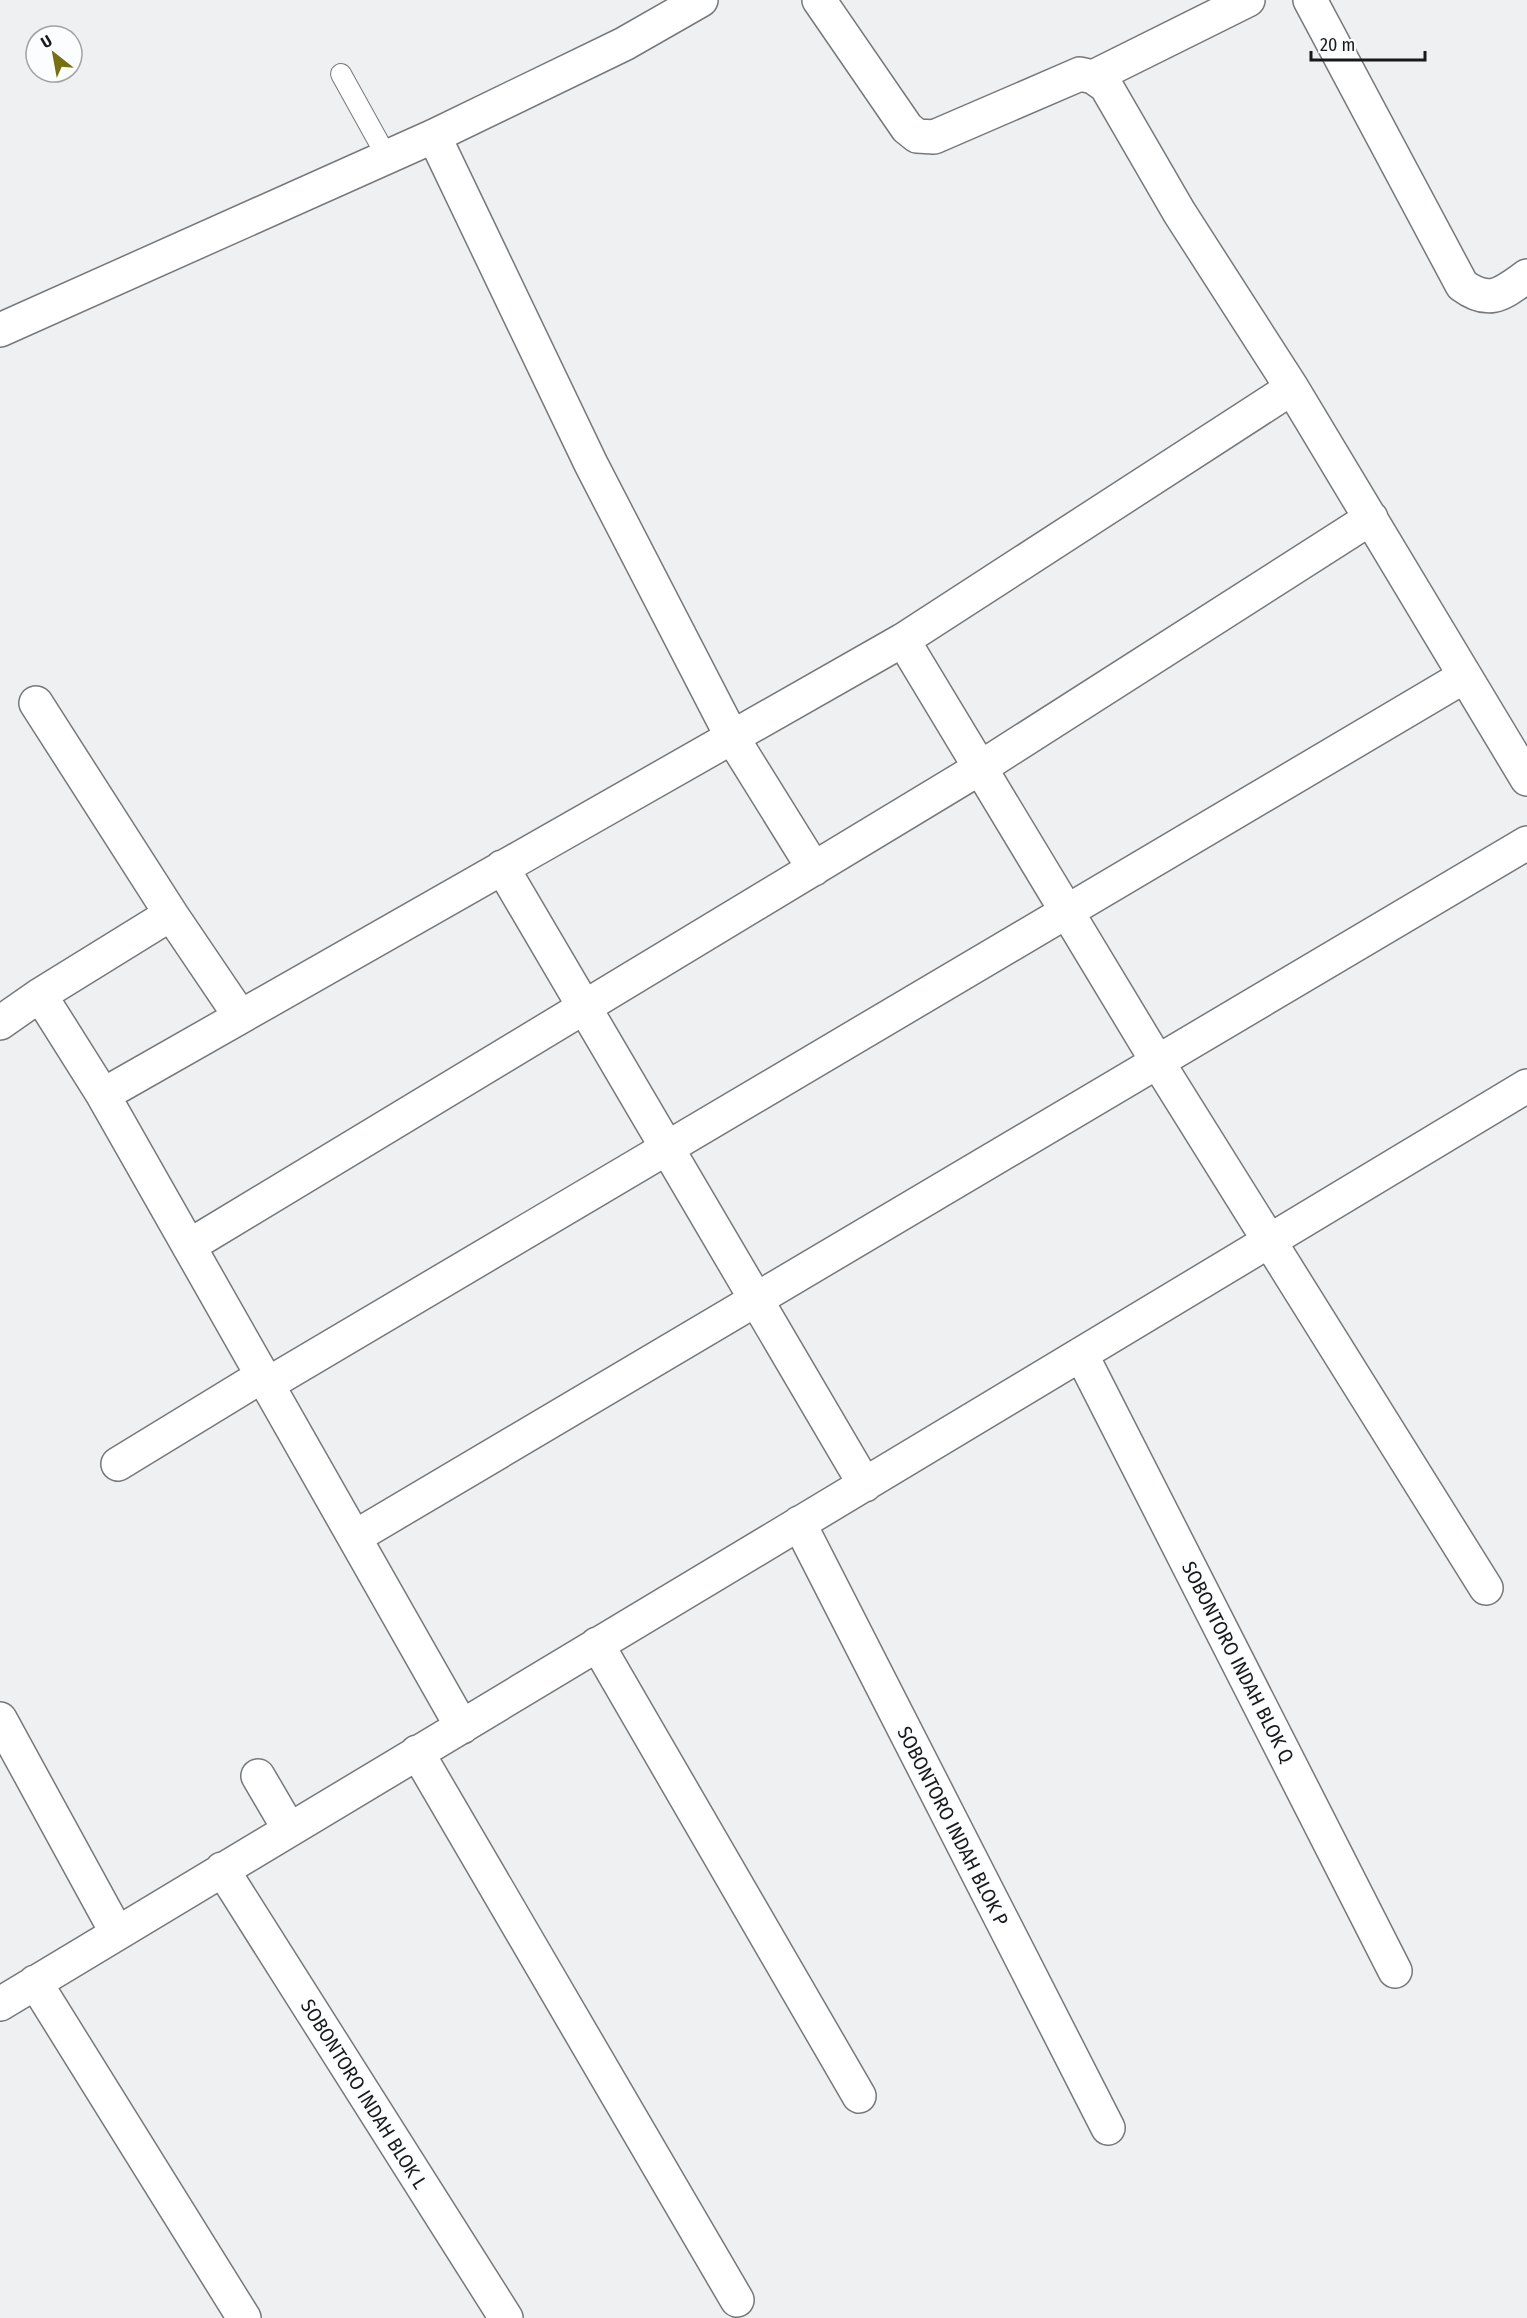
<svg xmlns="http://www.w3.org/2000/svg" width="1527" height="2318" viewBox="0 0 1527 2318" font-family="'Fira Sans Condensed',sans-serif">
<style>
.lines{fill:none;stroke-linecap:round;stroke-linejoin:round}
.service-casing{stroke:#76787a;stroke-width:22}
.minor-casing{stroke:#76787a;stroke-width:36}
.service{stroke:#fff;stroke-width:20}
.minor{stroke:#fff;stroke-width:33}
.labels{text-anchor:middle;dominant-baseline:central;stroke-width:4.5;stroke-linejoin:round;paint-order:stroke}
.street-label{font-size:20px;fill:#18191a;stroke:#fcfdff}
</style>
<rect width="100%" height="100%" fill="#eef0f2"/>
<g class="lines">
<g class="service-casing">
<path id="service" d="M341,74L387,157"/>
</g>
<g class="minor-casing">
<path id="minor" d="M819,0L907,128L917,136L934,137L1080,74L1093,77L1106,86L1179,212L1292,388
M1310,0L1462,285C1490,306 1503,293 1527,276
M1093,77L1248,0
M434,136L591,464L732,737L814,869
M0,330L434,136L624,44L701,0
M903,640L1157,1061L1486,1588
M36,703L171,914L240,1016
M502,867L865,1485
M40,995L103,1095
M0,1023L40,995L171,914
M189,1246L980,768L1371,518
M1081,1354L1395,1971
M268,1384L1465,676
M118,1464L262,1376
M799,1523L1108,2128
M355,1537L1527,843
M597,1644L859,2096
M0,1719L117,1933
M462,1727L103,1095L903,640L1292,388L1527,779
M417,1752L737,2300
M258,1776L289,1829
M222,1869L506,2318
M35,1982L244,2318
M0,2004L1527,1086"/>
</g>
<use href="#service" class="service"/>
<use href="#minor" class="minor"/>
</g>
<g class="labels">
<g class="street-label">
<text transform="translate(1238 1662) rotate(63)">SOBONTORO INDAH BLOK Q</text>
<text transform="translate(953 1826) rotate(63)">SOBONTORO INDAH BLOK P</text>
<text transform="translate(364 2094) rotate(58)">SOBONTORO INDAH BLOK L</text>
</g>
</g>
<g transform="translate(54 54) rotate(329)"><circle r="28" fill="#fcfdff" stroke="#a1a2a3" stroke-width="1.5"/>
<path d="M0-4.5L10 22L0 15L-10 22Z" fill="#787010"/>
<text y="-9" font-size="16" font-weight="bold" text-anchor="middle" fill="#18191a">U</text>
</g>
<path d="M1311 51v9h114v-9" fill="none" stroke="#18191a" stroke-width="3"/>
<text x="1320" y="51" font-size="18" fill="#18191a" stroke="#fcfdff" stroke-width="4.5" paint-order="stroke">20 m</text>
</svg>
